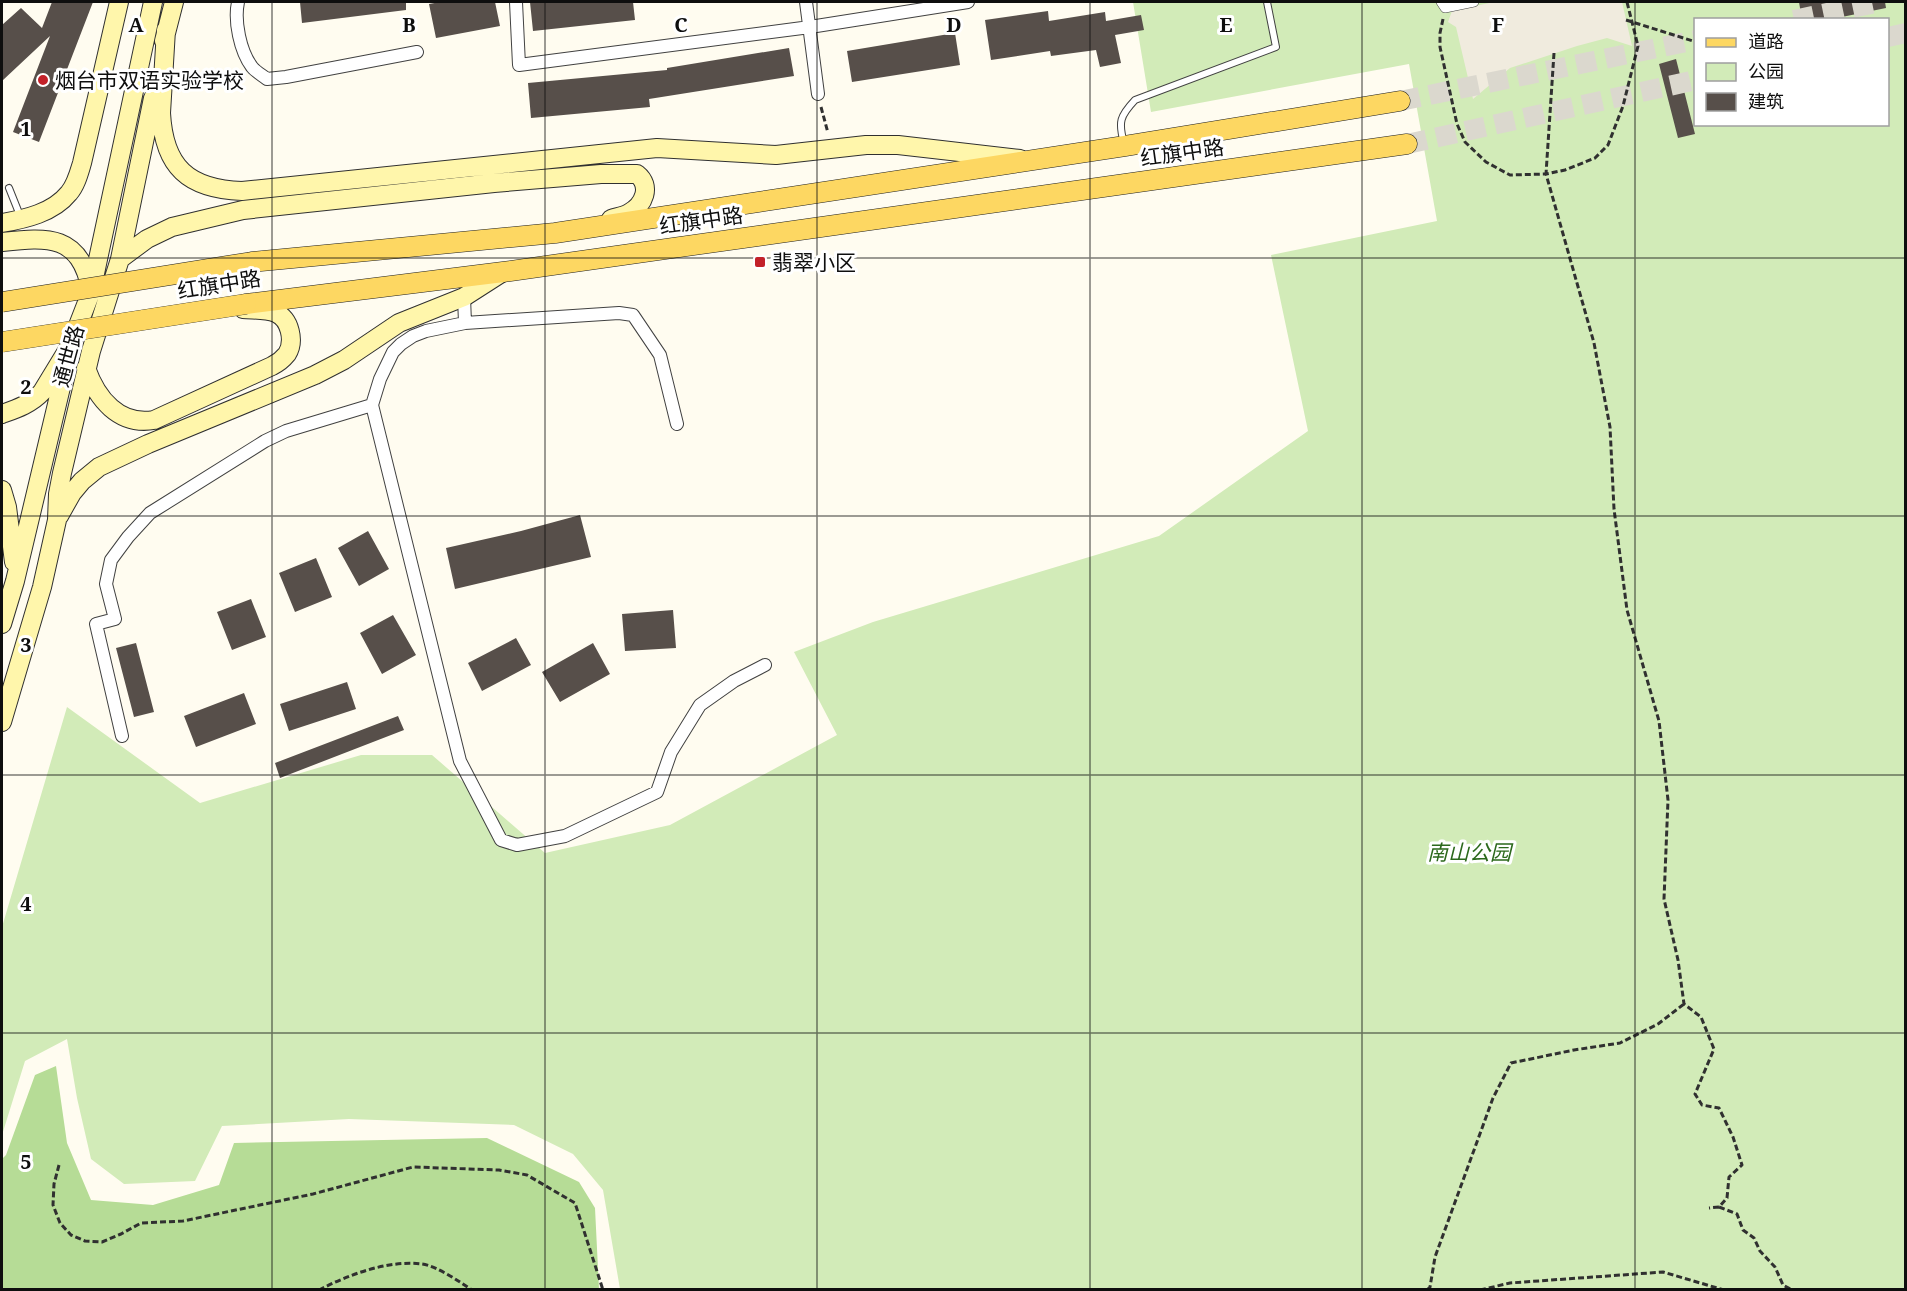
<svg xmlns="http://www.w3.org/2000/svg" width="1907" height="1291" viewBox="0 0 1907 1291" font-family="'Noto Serif','Noto Sans SC',serif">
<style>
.green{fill:#d2ebb8;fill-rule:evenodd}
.forest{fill:#b6dc96}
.plaza{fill:#f0ebde}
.building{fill:#574f4a}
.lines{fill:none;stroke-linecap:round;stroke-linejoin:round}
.primary-tunnel{stroke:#dbd8ce;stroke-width:20;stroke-dasharray:20 10;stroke-linecap:butt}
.service-casing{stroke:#414141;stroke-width:8}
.pedestrian-casing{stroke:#414141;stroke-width:10}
.minor-casing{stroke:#414141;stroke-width:14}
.secondary-casing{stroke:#303030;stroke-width:20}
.primary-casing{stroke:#1f1f1f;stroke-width:21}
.path{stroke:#303030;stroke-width:3;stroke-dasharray:6 3;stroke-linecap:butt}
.service{stroke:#fff;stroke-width:6}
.pedestrian{stroke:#fff;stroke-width:9}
.minor{stroke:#fff;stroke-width:12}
.secondary{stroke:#fff6ab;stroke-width:18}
.primary{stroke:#fdd762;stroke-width:20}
.primary-bridge-casing{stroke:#1f1f1f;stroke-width:21;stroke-linecap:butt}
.primary-bridge{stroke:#fdd762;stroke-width:20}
.grid{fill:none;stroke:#0e0e0e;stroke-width:1.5;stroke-opacity:0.55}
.poi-dot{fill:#c32129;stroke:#fff;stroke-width:2}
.labels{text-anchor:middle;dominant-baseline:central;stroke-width:6;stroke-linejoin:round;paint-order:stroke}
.poi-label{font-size:21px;fill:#0e0e0e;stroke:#fff;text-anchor:start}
.street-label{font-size:21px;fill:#0e0e0e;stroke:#fff}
.park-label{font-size:21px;font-style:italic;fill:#2c691c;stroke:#fff}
.grid-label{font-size:20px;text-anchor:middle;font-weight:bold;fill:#0e0e0e;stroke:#fff;stroke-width:6;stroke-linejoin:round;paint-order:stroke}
</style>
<rect width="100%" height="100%" fill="#fffcf0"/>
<path class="green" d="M1133,2H1905V1289H620L603,1190L573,1154L514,1125L349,1119L222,1126L195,1181L124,1184L91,1159L77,1098L67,1039L25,1061L2,1135V927L67,707L200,803L361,755H432L545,853L670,825L837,735L794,652L873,622L1159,536L1308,431L1271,255L1437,221L1409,64L1151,112ZM1696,20H1888V124H1696Z"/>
<path class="forest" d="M56,1066L67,1143L91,1200L153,1205L219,1185L234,1143L487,1138L579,1182L595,1208L599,1289H2V1159L6,1155L35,1075Z"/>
<path class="plaza" d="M1494,2H1622L1632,46L1607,38L1577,46L1510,68L1473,99L1456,27L1448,22L1452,11Z"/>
<path class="building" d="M52,2H93L39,142L13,132L50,36L2,81V25L21,8L42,28Z
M300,2H406V10L302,23Z
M440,2H495L500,26L436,38L429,4Z
M530,2H633L635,20L533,31Z
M1799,2H1885L1886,8L1827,20H1802Z
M1048,11L1049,21L1105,12L1106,21L1141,15L1144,30L1115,35L1121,63L1100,67L1096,50L1051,56L1050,51L991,60L985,20Z
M955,33L960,65L852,82L847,51Z
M789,48L794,76L649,99L650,107L531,118L528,83L667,70V68Z
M1676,59L1695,134L1678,138L1659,64Z
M580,515L591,557L455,589L446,548L521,531Z
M368,531L389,569L359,586L338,548Z
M316,558L332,597L295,612L279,573Z
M251,599L266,637L232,650L217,612Z
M673,610L676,648L625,651L622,614Z
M393,615L416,655L382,674L360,633Z
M516,638L531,665L482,691L468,663Z
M136,643L154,712L134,717L116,648Z
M593,643L610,674L560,702L542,672Z
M347,682L356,709L289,731L280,704Z
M244,693L256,724L196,747L184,716Z
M398,716L404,730L280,778L275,763Z"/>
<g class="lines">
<path class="primary-tunnel" d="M1794,20L1880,2
M1888,37L1906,33
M1400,101L1696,40
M1407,144L1696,80"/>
<g class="service-casing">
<path id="service" d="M1124,143C1118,122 1120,116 1135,100L1276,47L1267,2
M9,188L21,218"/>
</g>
<g class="pedestrian-casing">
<path id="pedestrian" d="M1441,2L1445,8L1474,2"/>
</g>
<g class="minor-casing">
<path id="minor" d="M238,2C234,21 240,51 252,67C256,72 262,75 267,79L286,77L417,52
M516,2L519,65L810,27L968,2
M806,2L818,94
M464,297L465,323L426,331L413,336L401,344L393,352L380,379L372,405L460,761L501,840L517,845L565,836L657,792L671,752L700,705L734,681L765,665
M465,323L619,313L633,315L660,355L677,424
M122,736L96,624L115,619L106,584L111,560L128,537L150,513L265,441L286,431L372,405"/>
</g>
<g class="secondary-casing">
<path id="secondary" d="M166,30L161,113C164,167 188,189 242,191L657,148L776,155L866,145H898L1020,159
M164,41L174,2
M2,223C25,219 53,213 69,193C76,185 79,173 82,163L119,2
M2,242C48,237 80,234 91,290
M120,259L147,239L172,227L243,210L494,183L601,174H637C652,186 644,205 629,213C624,216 617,217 611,219
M86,368C97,399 119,426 154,420L272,366C278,363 283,359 287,354C295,341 290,319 276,313C266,309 253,310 243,309
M2,414C16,409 31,404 42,392L70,346L91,292L153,2
M2,490L7,507L14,562
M59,516L72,493L82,481L99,467L148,444L315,375L344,360L399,323L464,297L503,272
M2,624L15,581L67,362
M2,722L42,587L57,520L58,494L62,473L91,351L120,259L153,98"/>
</g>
<g class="primary-casing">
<path id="primary" d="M252,262L555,233L1125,146L1400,101
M246,304L503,272L1407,144"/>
</g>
<path class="path" d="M1443,19L1440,33V47L1457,124L1465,142L1486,162L1510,175L1546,174L1565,170L1595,158L1608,145L1623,106L1638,46L1627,2
M1626,20L1696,42
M1554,53L1546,174L1594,343L1610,427L1614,509L1627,610L1659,721L1668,800L1664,899L1678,960L1684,1004L1701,1017L1714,1049L1695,1094L1702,1105L1719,1108L1733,1137L1742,1165L1729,1177L1727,1198L1719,1207L1709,1208
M821,107L828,133
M59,1165L54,1184L53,1205L60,1223L71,1235L85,1241L102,1242L121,1234L141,1223L183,1221L313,1194L413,1167L499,1170L527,1175L575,1203L603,1290
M1719,1207L1737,1214L1743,1230L1754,1238L1760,1251L1775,1267L1783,1285L1792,1290
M319,1290C350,1274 388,1260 422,1264C437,1266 460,1282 472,1290
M1427,1290L1430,1287L1435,1257L1493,1098L1511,1063L1574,1050L1620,1043L1658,1024L1684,1004
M1480,1290L1510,1283L1663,1272L1724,1290"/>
<use href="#service" class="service"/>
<use href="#pedestrian" class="pedestrian"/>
<use href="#minor" class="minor"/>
<use href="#secondary" class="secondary"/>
<use href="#primary" class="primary"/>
<g class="primary-bridge-casing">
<path id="primary-bridge" d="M2,302L252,262
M2,342L246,304"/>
</g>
<use href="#primary-bridge" class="primary-bridge"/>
</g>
<path class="grid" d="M272,2V1290M545,2V1290M817,2V1290M1090,2V1290M1362,2V1290M1635,2V1290M2,258H1906M2,516H1906M2,775H1906M2,1033H1906"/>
<g class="poi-dot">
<circle cx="43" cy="80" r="6"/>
<rect x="754" y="256" width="12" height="12" rx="3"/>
</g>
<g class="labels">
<g class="poi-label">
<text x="55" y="80">烟台市双语实验学校</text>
<text x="772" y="262">翡翠小区</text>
</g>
<g class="street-label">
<text transform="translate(1182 152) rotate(-8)">红旗中路</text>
<text transform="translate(701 220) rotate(-8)">红旗中路</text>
<text transform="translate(219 284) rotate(-9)">红旗中路</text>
<text transform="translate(68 356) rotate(-75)">通世路</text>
</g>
<g class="park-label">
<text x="1469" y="852">南山公园</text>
</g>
</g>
<g class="grid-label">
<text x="136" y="32">A</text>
<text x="409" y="32">B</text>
<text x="681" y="32">C</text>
<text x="954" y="32">D</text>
<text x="1226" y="32">E</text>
<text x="1498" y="32">F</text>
<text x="26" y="136">1</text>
<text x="26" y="394">2</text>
<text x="26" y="652">3</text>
<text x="26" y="911">4</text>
<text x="26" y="1169">5</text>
</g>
<rect width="1907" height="1291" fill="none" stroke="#0e0e0e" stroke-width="6"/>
<rect x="1694" y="18" width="195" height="108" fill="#ffffff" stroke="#9f9f9f" stroke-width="1.5"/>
<rect x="1706" y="38" width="30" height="9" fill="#fdd762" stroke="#9f9f9f" stroke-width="1.5"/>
<text x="1748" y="48" font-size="18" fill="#0e0e0e">道路</text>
<rect x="1706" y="63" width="30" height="18" fill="#d2ebb8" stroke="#9f9f9f" stroke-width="1.5"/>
<text x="1748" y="78" font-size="18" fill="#0e0e0e">公园</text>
<rect x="1706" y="93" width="30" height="18" fill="#574f4a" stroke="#9f9f9f" stroke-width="1.5"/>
<text x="1748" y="108" font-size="18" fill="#0e0e0e">建筑</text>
</svg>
